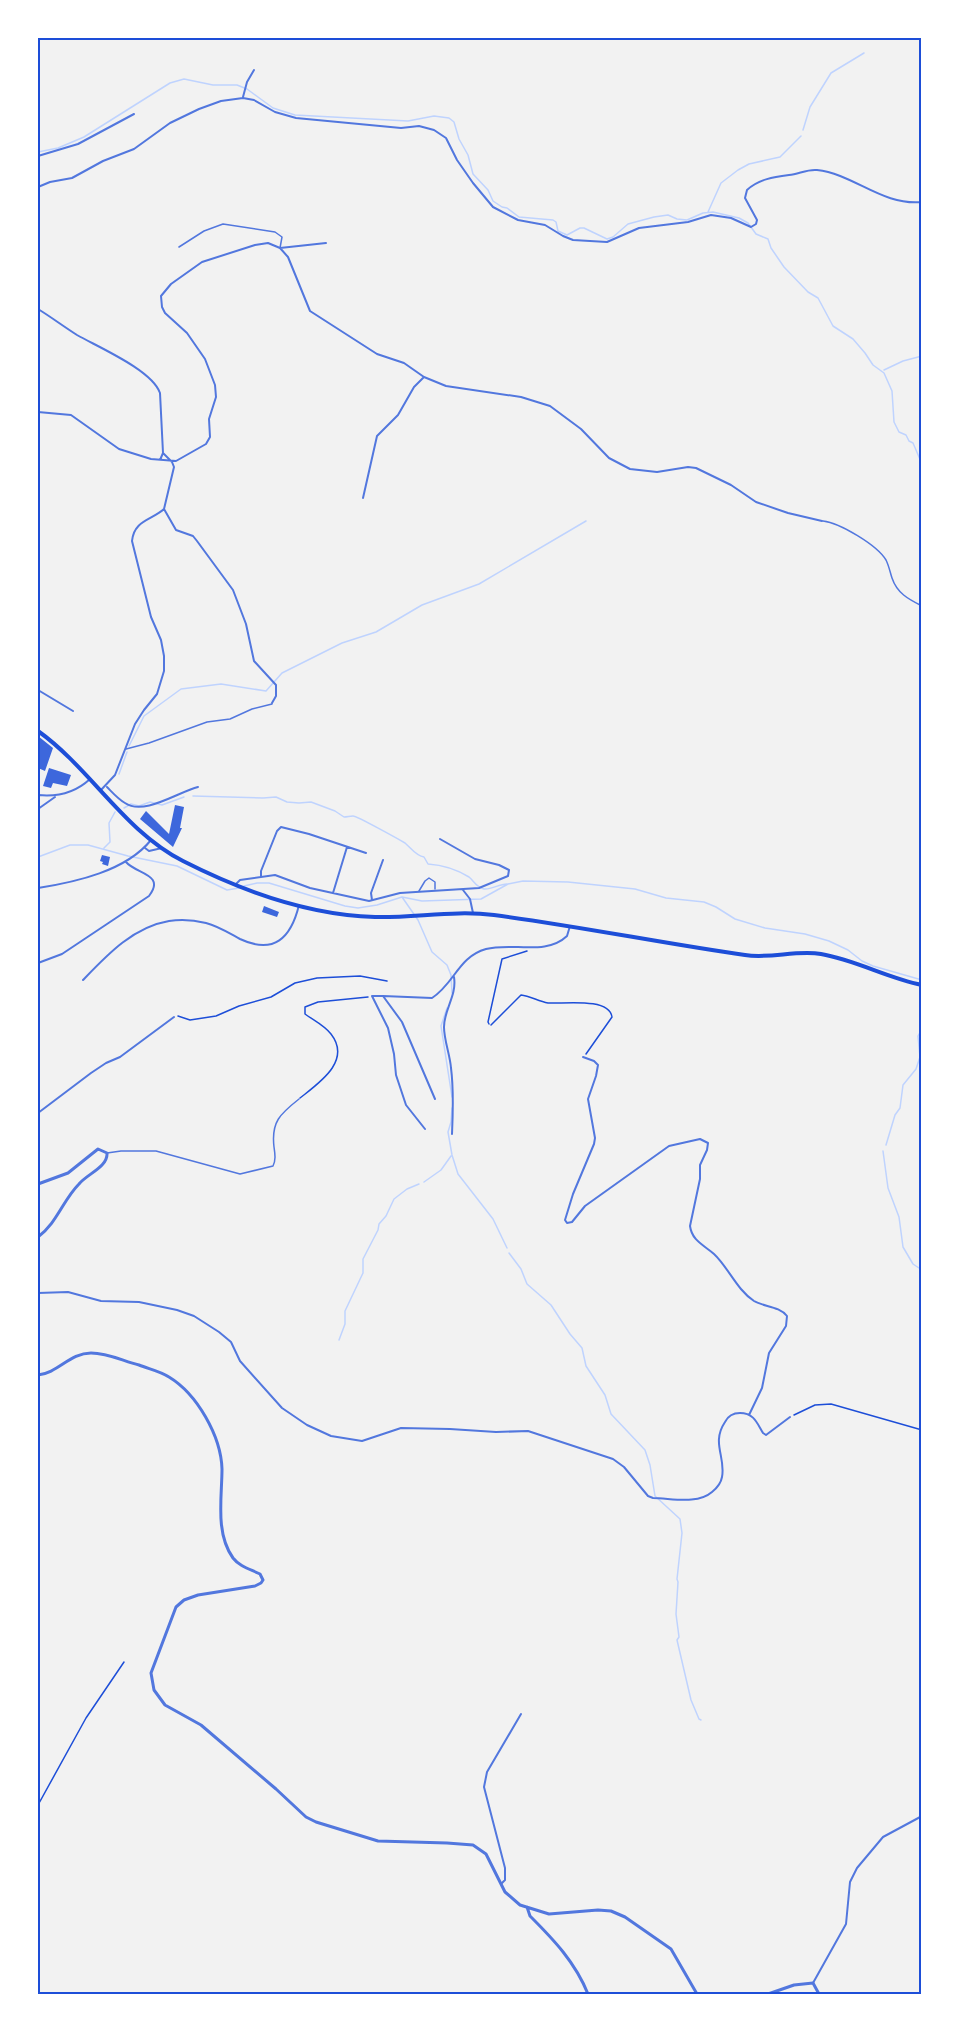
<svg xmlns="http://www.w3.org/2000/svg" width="959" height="2032" viewBox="0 0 959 2032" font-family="Figtree,sans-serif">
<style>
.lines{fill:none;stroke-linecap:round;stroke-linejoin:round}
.stream{stroke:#bfd3fe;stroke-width:1.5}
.building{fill:#3d67dc}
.path{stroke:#1d4ed8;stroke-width:1.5}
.service{stroke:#5277de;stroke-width:1.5}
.minor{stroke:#5277de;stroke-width:2}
.tertiary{stroke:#5277de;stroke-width:3}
.primary{stroke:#1d4ed8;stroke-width:4}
.neatline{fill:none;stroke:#1d4ed8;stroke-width:2}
</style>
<rect width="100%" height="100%" fill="#f2f2f2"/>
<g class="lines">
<path class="stream" d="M803,130L810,107L831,73L864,53
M38,152L58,148L84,137L170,83L184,79L213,85H237L247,89L273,108L295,115L408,121L434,116L449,118L454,122L459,139L468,155L473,174L488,190L493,201L502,207L507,208L519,217L553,220L556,222L558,231L567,235L580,228H584L607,239L613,237L628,224L654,217L668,215L677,219L687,220L703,213L713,212L739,218L748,223L756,234L768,239L771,248L784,267L808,292L818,298L833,326L853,339L865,353L873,365L884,373L892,391L894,422L899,432L906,435L909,441L913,443L922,464
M708,212L721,183L738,170L749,164L780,157L801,136
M884,370L903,361L922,356
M129,746L144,716L181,689L221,684L266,691L282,673L342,643L376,632L422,605L479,584L586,521
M119,774L127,752
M193,796L263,798L276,797L287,802L299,803L311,802L335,811L344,817C347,817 350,816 353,816C357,816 400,840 405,843C411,848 416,856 424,857L428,864C443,865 456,869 469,877C474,881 476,887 484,889C491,890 499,884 507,884
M124,808L131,804L139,806L150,802L162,805L184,797
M104,848L110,842L109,823L115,812
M38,857L70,845H88L128,856L177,866L227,890L239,888
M244,886L257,883H269L345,906L358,908L377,905L402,897L422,901L481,899L508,884L523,881L568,882L635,889L666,898L704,902L716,907L735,919L765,928L805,934L829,941L848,950L862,961L873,966L922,980
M402,897L418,920L432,952L447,965L451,975L452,993
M447,1008L441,1026L452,1097
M452,1108L451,1122L448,1132L452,1155L458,1174L493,1219L507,1248
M886,1145L895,1115L900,1108L903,1085L916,1069L920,1057L918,1036L922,1029
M883,1151L888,1188L899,1217L903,1247L913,1264L922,1270
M424,1182L441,1170L451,1156
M509,1253L521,1269L527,1284L551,1305L570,1334L582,1348L586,1366L605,1395L611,1414L645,1450L650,1465L655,1496L680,1519L682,1533L677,1579L678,1582L676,1614L679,1637L677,1640L691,1700L699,1719L701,1720
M339,1340L345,1324V1311L363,1273V1259L378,1230L379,1224L386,1216L394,1199L407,1189L419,1184"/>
</g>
<path class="building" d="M38,736L53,748L45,771L38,768Z
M49,768L71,775L67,786L53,783L51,788L43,786Z
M175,805L184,807L180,828H182L173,847L140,819L146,811L169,834Z
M102,855L110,857L108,866L102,864L103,862L100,861Z
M264,906L279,912L277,917L262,912Z"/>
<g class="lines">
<path class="path" d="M178,1016L190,1020L216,1016L239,1006L271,997L295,983L317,978L360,976L387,981
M489,1024L488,1022L502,959L527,951
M491,1025L521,995C530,996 538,1001 548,1003C563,1004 609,997 612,1017L586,1054
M300,1098C319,1083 352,1061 331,1034C324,1025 313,1020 305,1014V1007L318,1002L368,997
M794,1415L815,1405L831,1404L922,1430
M38,1805L86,1718L124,1662"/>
<path class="service" d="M179,247L204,231L223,224L275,232L282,237L280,248
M823,521C840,523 877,545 886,560C889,566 890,572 892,578C897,593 908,599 922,606
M126,749L149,743L207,722L230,719L252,709L272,704
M419,891L425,881L429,878L435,882V889
M107,1153L121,1151H156L240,1174L273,1166C276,1160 275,1154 274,1147C271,1122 280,1114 299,1099"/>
<path class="minor" d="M243,97L247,82L254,70
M38,156L78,144L134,114
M38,187L50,182L72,178L103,161L134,149L170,123L199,109L221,101L243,98L254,100L275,112L296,118L401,128L419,126L434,130L446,138L457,160L473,183L493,207L518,220L545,225L563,236L573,240L607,242L639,228L688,222L711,215L731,218L751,227L756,224L757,220L745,198L747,190C759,179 774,177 789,175C799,174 807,169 817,170C854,174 882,206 922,202
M280,248L326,243
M38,309C51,317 63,326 77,335C98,347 152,370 160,393L163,453L160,460
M38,412L71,415L119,449L151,459L176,461L206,444L210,437L209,419L216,397L215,385L205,359L187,333L165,313L162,307L161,296L171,284L202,262L255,245L268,243L280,248L288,257L310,311L377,354L404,363L424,377L446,386L521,397L550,406L581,429L609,458L630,469L657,472L688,467L696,468L731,485L756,502L788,513L822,521
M163,453L172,462L174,467L164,509L176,530L193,536L197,541L233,590L246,624L254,661L276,685V696L272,703
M363,498L377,436L398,415L414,387L424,377
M38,690L73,711
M107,787C112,792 118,799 125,803C144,816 178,792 198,787
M101,790L115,775L135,724L144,710L157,694L164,671V656L161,640L151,617L132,541C134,520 152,520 164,509
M38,795C57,797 75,793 90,779
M38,797L39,805
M38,809L55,797
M145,848L149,851L162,848
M261,876V871L277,831L281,827L309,834L366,853
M236,884L240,880L275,875L310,888L369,901L400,893L479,888L508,876L509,870L499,865L475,859L440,839
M38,888C76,882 126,871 151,840
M463,890L470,899L473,913
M333,893L347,847
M372,900L371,893L383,860
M38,963L62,954L149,896C166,874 136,874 126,862
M83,980C107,955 133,927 169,921C181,919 194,920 206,923C218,926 229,933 240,939C274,955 291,938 299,905
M383,996H372L388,1028L394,1054L396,1075L406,1105L425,1129
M583,1057L594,1061L598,1065L596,1076L588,1099L595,1138L594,1144L573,1194L565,1220L567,1223L572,1222L585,1206L669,1146L700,1139L708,1143L707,1150L700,1165V1179L690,1226C692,1241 704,1245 714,1254C728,1267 737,1290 754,1301C764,1307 779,1306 787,1316L786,1326L769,1353L762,1388L749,1415
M435,1099L402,1022L383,996L432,998C455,983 458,957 486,949C512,942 546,956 567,936L570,926
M38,1113L91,1073L106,1063L120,1057L174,1017
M452,1134C453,1112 454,1091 451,1068C450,1055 444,1040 444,1027C444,1009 457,996 454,977
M38,1293L68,1292L101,1301L139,1302L177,1310L194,1316L219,1332L231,1342L240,1361L282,1408L307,1425L331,1436L362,1441L401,1428L450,1429L496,1432L528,1431L613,1459L624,1467L648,1496L653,1498C671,1498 697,1505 712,1492C717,1488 721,1483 722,1477C726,1457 711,1443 725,1422C728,1416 733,1413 740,1413C754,1413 757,1423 763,1433L766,1435L790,1417
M501,1884L505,1880V1868L484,1787L487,1772L521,1714
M813,1983L846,1924L850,1882L857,1868L883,1837L922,1816"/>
<path class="tertiary" d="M38,1184L68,1173L98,1149L107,1153C108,1167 87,1174 79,1184C63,1200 57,1223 38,1237
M38,1375C58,1373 70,1353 91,1353C108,1353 123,1361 139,1365C149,1369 160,1371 169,1377C197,1394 221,1436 222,1469C222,1497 215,1533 233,1558C240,1567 250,1569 260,1574L263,1580L261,1583L255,1586L198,1595L184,1600L176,1607L151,1673L154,1690L165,1705L201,1725L276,1789L306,1817L316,1822L378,1841L447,1843L473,1845L486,1854L505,1892L520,1905L549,1914L598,1910L611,1911L625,1917L671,1949L697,1994
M527,1907L530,1916C554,1940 575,1962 588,1994
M768,1994L794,1985L813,1983L819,1994"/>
<path class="primary" d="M38,731C91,769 124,831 183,861C242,891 309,915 375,917C415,918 454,910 494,915C578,926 661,943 745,955C770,959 796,950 821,954C856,960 887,978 922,985"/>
</g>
<rect width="959" height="2032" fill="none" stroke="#ffffff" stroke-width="78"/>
<rect x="39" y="39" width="881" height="1954" class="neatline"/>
</svg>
